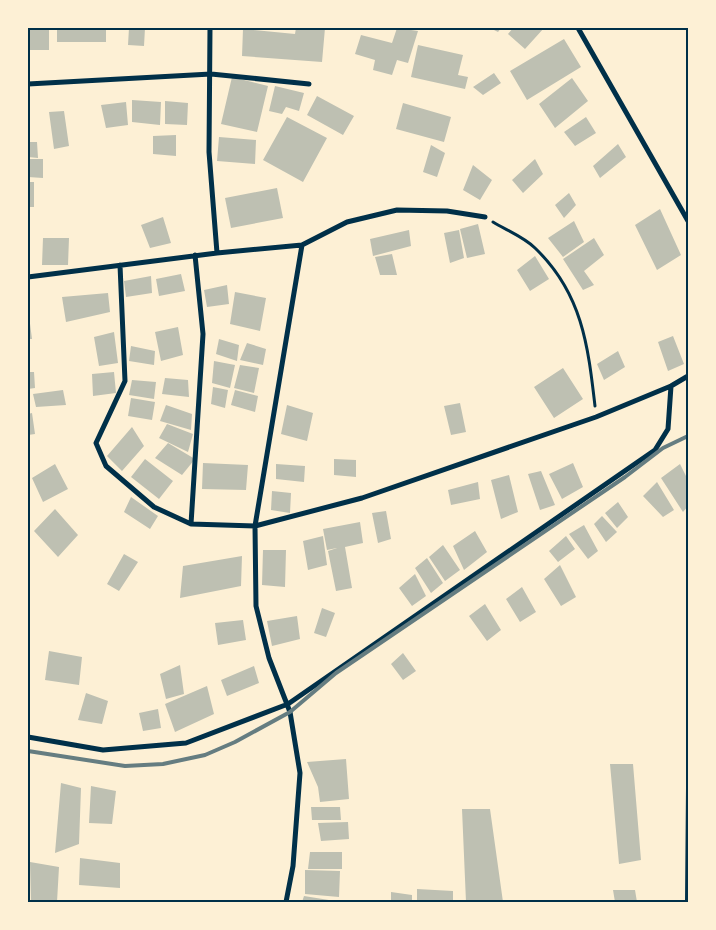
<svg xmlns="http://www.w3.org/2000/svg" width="716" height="930" viewBox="0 0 716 930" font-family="'Fira Sans Condensed',sans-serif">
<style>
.building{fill:#bec0b2}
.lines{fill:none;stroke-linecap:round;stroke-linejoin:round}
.path{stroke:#003049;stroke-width:3}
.service{stroke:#003049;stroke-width:4}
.minor{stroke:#003049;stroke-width:5}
.rail{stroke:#657d81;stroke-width:4}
.neatline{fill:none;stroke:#003049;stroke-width:2}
</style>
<rect width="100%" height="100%" fill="#fdf0d5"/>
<path class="building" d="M28,28H49V50H28Z
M57,28H106V42H57Z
M129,28H145L144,46L128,45Z
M296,28H325L322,62L242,56L243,29L295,34Z
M397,28L418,31L408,63L397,60L392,75L373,70L375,60L355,54L361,35L392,43Z
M490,28H501L498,32Z
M513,28H544L525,49L508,34Z
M564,39L581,67L527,100L510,71Z
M418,45L463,55L458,75L468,77L465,89L411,77Z
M494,73L501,83L483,95L473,87Z
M232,77L268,86L257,132L221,124Z
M572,78L588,101L555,128L539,104Z
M275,86L304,93L299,111L286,107L282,114L269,111Z
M317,96L354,116L343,135L307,115Z
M132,100L161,102L160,125L132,122Z
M165,101L188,103L187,125L165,124Z
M126,102L128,125L106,128L101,105Z
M403,103L451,117L444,142L396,129Z
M64,111L69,146L54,149L49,112Z
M287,117L327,138L303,182L263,160Z
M586,117L596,133L575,146L564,132Z
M176,135V156L153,154V136Z
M219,137L256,140L255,164L217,161Z
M28,142H37L38,158L28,157Z
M618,144L626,157L600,178L593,166Z
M431,145L445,153L437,177L423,172Z
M28,159H43V178L28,177Z
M535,159L543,174L523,193L512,180Z
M473,165L492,180L480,200L463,190Z
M28,182H34V207H28Z
M277,188L283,218L231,228L225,198Z
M569,193L576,205L564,218L555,205Z
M660,209L681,255L657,270L635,225Z
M163,217L171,243L150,248L141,225Z
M574,221L584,242L563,257L548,238Z
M478,224L485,254L467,258L460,229Z
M409,230L411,246L373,256L370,239Z
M459,230L464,258L450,263L444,233Z
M43,238H69L68,265H42Z
M594,238L604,255L584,271L594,285L583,290L563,259Z
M392,254L397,275H380L375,257Z
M535,256L549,279L530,291L517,270Z
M181,274L185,291L159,296L156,279Z
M151,276L152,293L126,297L124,281Z
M227,285L229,304L207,307L204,290Z
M235,292L266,298L260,331L230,324Z
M108,293L110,312L66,322L62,297Z
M28,316H29L32,339H28Z
M178,327L183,355L161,361L155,332Z
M114,332L118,363L99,366L94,337Z
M673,336L684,364L668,371L658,342Z
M219,339L239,345L237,361L216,354Z
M247,343L266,349L263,365L240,360Z
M131,346L155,351L154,365L129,361Z
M618,351L625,367L604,380L597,364Z
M214,361L235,365L230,388L212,383Z
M240,365L259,368L254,393L234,388Z
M563,368L583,399L554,418L534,387Z
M28,372H34L35,388L28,389Z
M114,372L116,393L93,396L92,374Z
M165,378L188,380L189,397L162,394Z
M132,380L156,382L154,399L129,395Z
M213,387L228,390L225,408L211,404Z
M63,390L66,405L36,407L33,394Z
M235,390L258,396L255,412L231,405Z
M131,398L155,402L152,420L128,416Z
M460,403L466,432L451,435L444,406Z
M166,405L192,414L191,430L160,421Z
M287,405L313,413L307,441L281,434Z
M32,413L35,434L28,435V414Z
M167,424L193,434L188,452L159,438Z
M132,427L144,446L122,471L107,456Z
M168,443L195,459L182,475L155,458Z
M145,459L173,481L159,499L131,477Z
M334,459L356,460V477L334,475Z
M203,463L248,465L246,490L202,489Z
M573,463L583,487L562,499L549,474Z
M55,464L68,489L43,502L32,478Z
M276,464L305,466L304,482L276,479Z
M680,464L688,480V506L683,512L661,478Z
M541,471L555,505L540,510L528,474Z
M509,475L518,512L501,519L491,480Z
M478,482L480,499L451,505L448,490Z
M657,482L674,510L663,517L643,496Z
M272,491L291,493L290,513L271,510Z
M131,497L158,516L150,529L124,512Z
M618,502L628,517L617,528L605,513Z
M55,509L78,535L58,557L34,531Z
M386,511L391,539L378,543L372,513Z
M602,516L617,532L606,542L594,524Z
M360,522L363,543L345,547L352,588L336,591L328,551L337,548L327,550L323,529Z
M584,525L598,551L588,559L569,534Z
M475,531L487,552L464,570L453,546Z
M323,536L327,565L308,570L303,541Z
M566,536L575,549L558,562L549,551Z
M443,545L460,570L445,581L429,557Z
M263,550H286L285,587L262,585Z
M124,554L138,562L119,591L107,584Z
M242,556L241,586L180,598L183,566Z
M427,558L443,583L431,593L415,568Z
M560,565L576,597L561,606L544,579Z
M415,574L426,596L412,606L399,588Z
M522,587L536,612L520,622L506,599Z
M485,604L501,630L487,641L469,616Z
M322,608L335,613L326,637L314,633Z
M297,616L300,639L272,646L267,621Z
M243,620L246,640L218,645L215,623Z
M49,651L82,657L79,685L45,680Z
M403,653L416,671L403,680L391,664Z
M180,665L184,694L166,699L160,674Z
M254,666L259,683L227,696L221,680Z
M207,686L214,714L175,732L165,704Z
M86,693L108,701L102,724L78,720Z
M158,709L161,728L143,731L139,713Z
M346,759L349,799L320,802L318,787L307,762Z
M610,764H633L641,860L619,864Z
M61,783L81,788L79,844L55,853Z
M91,786L116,791L112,824L89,823Z
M311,807H340L341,820H312Z
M462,809H490L503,902H466Z
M348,822L349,839L321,841L318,823Z
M310,852H342V869H308Z
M80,858L120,863V888L79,885Z
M30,862L59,867L57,902H31Z
M305,870L340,871L339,897L305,894Z
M417,889L453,891V902H417Z
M613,890H635L637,902H615Z
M391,892L412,895V902H391Z
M304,896L335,901L302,902Z"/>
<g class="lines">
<path class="path" d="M493,222C506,230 524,237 535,248C582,293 588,345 595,406"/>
<path class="service" d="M687,902L688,788"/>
<path class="minor" d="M210,28L209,152L217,253
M578,28L688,221
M28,84L211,74L309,84
M120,265L125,381L96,443L106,466L154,507L191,524L255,526L362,498L596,417L671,386L688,376
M28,277L217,253L302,245L347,222L397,210L447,211L485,217
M191,524L203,334L195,255
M28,737L103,750L186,743L288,704L655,450L668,429L671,386
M286,902L293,866L300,773L290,712L269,658L256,606L255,526L302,245"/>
<path class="rail" d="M28,751L125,766L163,764L205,755L235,742L290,712L336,673L625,477L663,448L688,436"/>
</g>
<rect width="716" height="930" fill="none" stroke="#fdf0d5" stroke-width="58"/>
<rect x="29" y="29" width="658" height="872" class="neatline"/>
</svg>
